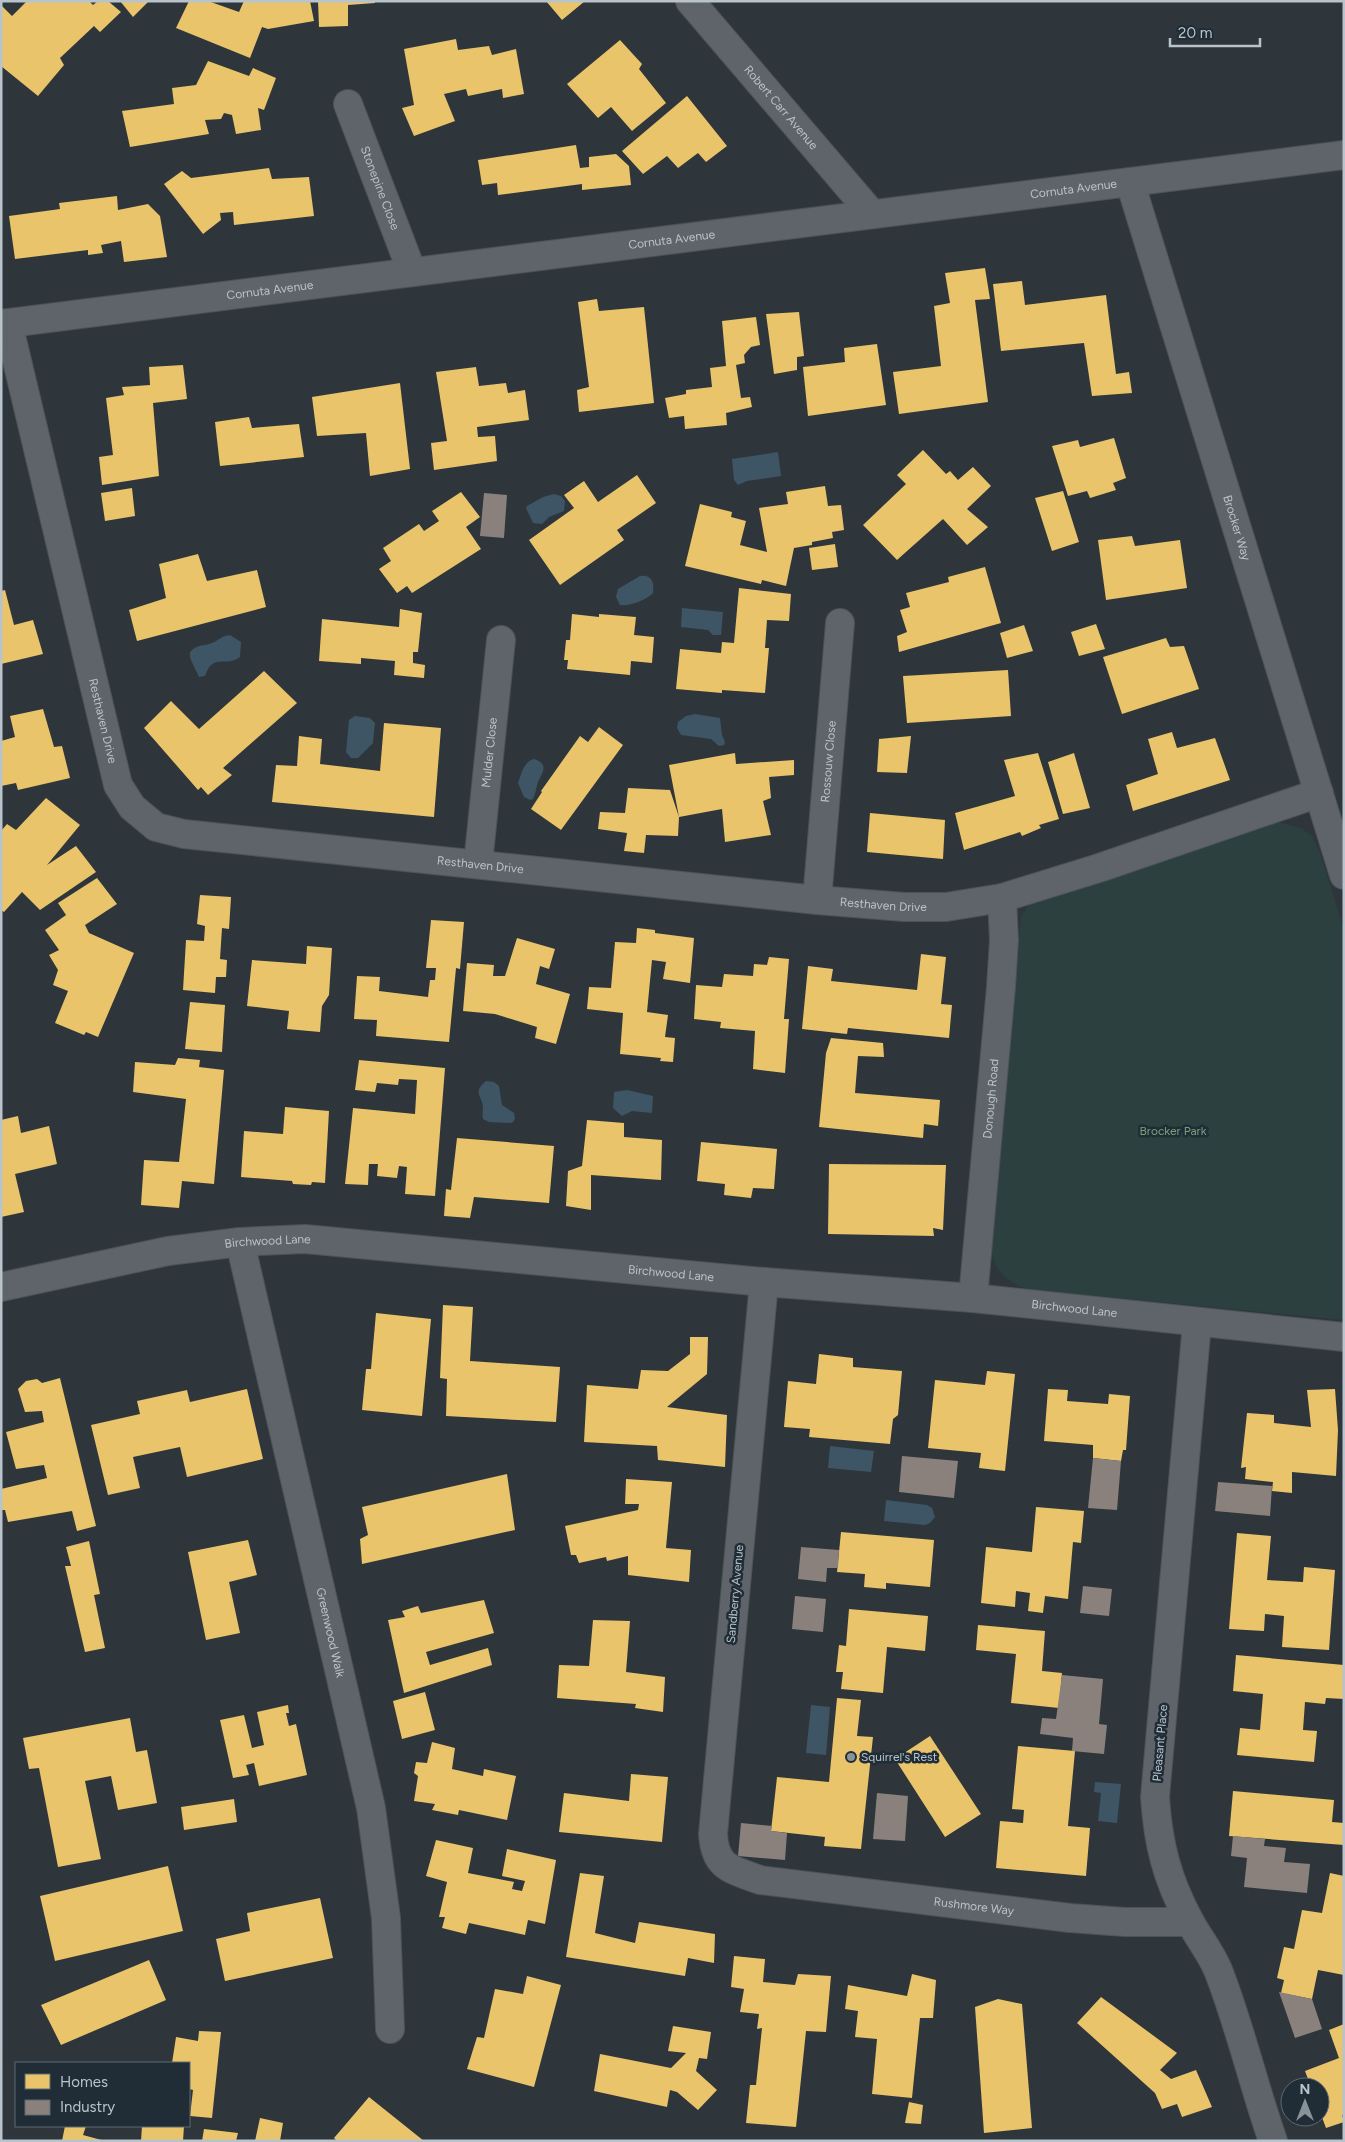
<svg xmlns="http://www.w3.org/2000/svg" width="1345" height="2142" viewBox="0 0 1345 2142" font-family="Figtree,sans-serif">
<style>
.green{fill:#2b403f}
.water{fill:#3d5565}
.homes{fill:#e9c46a}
.industry{fill:#8a817c}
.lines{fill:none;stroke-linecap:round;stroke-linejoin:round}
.minor-casing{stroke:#4c5256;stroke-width:30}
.minor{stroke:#5e6469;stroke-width:28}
.poi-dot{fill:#889299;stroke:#202d36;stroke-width:2}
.labels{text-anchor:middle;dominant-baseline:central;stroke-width:5;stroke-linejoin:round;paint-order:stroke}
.street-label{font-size:12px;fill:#b9c3cb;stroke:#202d36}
.park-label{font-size:12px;fill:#78a07a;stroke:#202d36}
.poi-label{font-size:12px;fill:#b9c3cb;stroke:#202d36;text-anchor:start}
</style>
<rect width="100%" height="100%" fill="#2e363b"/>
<path class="green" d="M1277,822L1301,828L1312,836L1320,853L1344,930V1320L1027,1289C1004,1280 996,1272 990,1248L1021,917L1032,899Z"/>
<path class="water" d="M778,452L781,476L747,481L738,485L734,480L732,459Z
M554,494L561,496L565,501L564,511L549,517L542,524L533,523L526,508L527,506L543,497Z
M640,576C653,574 654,584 653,593C647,600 628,607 620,605L616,597L618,589Z
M682,608L723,612L721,635H713L708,630L681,627Z
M230,635L241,642L240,657C226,668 213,652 205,676L199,677L190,658V652C198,643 205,647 214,642C220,639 222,636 230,635Z
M695,714L720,718L722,735L725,742L724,745L719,746L711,739L681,735L677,728L678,722L686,716Z
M355,716L370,718L375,723L373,743L358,758H351L346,752L349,720Z
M534,759C549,764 543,772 538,782C536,788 536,793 533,799L530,800L524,797L518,783C522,773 523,762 534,759Z
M486,1081L494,1082L499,1086L502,1105L514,1113L515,1119L512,1123L489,1122L483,1119C482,1114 483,1111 483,1107C482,1095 472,1093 486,1081Z
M627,1090L653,1096L652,1113L632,1111L622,1116L613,1108L614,1092Z
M830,1446L874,1451L871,1472L828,1468Z
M886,1500L927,1505L932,1508L935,1517L930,1523L925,1525L884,1521Z
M811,1705L830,1707L826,1755L806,1753Z
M1095,1782L1121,1784L1117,1823L1098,1821L1101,1793L1094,1792Z"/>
<path class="homes" d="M27,1H89L93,5L98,1H108L121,12L100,32L94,26L60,58L64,65L38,96L1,66V5L12,16Z
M120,1H149L133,17Z
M189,1H208L239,12L244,1H310L314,21L268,29L262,27L250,58L176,28Z
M318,1H375V3L348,5V26L319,27Z
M546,1H585L562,20Z
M456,39L458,50L489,46L492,55L516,49L524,94L503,98L502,89L468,96L466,89L444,94L455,121L414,136L402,108L414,105L404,49Z
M620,40L642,64L639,69L666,103L632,131L611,107L598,118L567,84Z
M208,61L249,76L253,68L276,78L264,110L258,108L261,130L236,134L232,115L224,113L221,119L205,120L209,134L130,147L122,111L174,104L172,88L196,85Z
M687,96L727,146L706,162L698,153L678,168L667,156L643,174L622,151Z
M576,145L580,168L589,167V157L616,154L629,166L631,185L582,190V184L498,195L497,183L482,185L478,160Z
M269,168L272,179L309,177L314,216L234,225L233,212L220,213L221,220L203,234L164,184L182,171L191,178Z
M117,196L118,210L148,204L160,216L167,257L124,262L121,241L101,245L103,253L88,255V250L15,259L9,216L60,209L59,203Z
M985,268L990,299L975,300L988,402L899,414L893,372L941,366L934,306L950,303L945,273Z
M1022,281L1025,305L1106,295L1116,374L1129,372L1132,393L1092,396L1084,343L1001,351L993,284Z
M597,299L599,311L644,307L654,403L579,412L577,390L589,387L578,302Z
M799,312L804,356L797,357V370L774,374L766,314Z
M756,317L760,345L751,347L744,355L745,363L736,365L741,398L750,397L752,407L726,413L727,425L685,429L684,416L669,418L665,398L686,394V390L712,387L710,368L726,366L722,321Z
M877,344L886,405L808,416L803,367L845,362L844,348Z
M183,365L187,399L153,403L159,476L102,485L99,457L113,455L106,398L124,395L122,387L150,385L149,367Z
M476,367L479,386L506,383L508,393L525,390L529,420L477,427L478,437L495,436L497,461L434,470L431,443L447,441L436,372Z
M400,383L410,469L370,476L366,433L317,436L312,397Z
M249,417L252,428L299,424L304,457L220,466L215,422Z
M1114,438L1126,478L1113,483L1116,490L1090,498L1087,491L1068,496L1052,446L1078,440L1080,447Z
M923,450L946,474L950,471L958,480L973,467L991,486L967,509L988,527L967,545L943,519L897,560L863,525L906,484L897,475Z
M637,475L656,503L617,530L624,540L560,585L529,540L574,508L564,495L584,481L598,502Z
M825,486L828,506L841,505L844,530L832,532L833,538L812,542V545L794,548L786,586L762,580L761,584L685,566L700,504L732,512L731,517L746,521L740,545L767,552L759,508L788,504L786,492Z
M132,488L135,516L105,521L101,493Z
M1063,491L1079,542L1052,551L1035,498Z
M461,492L480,517L466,527L481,549L412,593L407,586L397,593L379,569L391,561L383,548L419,524L424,531L439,521L432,511Z
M1132,536L1135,546L1180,540L1187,588L1106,600L1098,540Z
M835,544L838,567L812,570L809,548Z
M198,554L207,581L257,570L266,607L137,641L129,610L166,598L159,564Z
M985,567L1001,623L899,652L897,636L907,632L900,610L910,607L906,593L949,582L948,577Z
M739,588L791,594L789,621L767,620L765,648H769L765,693L722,690V693L676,689L680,649L721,653L722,642L734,643Z
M5,590L14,625L33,620L43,654L1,664V591Z
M400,609L422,613L418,652H413V663L425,665L424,678L394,675L395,661L361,658V664L319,661L322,619L399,627Z
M572,614L599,617V614L636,617L634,635L654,637L652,663L631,661L630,675L567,669L568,660H564L566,640H570Z
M1096,624L1105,649L1079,656L1071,632Z
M1024,625L1033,651L1007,658L1000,633Z
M1166,638L1170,647L1184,646L1199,689L1122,714L1103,657Z
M1008,670L1011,716L907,723L903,676Z
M264,671L297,703L223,768L232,775L208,795L201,787L198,790L144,728L171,701L199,729Z
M43,709L54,747L62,746L70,778L18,790L16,783L1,786V741L15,737L10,716Z
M384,723L441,728L434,817L272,802L276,765L297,766L299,736L322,739L320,764L380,771Z
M599,727L623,745L561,830L531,809L542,792L541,791L580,736L588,742Z
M1172,732L1177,748L1215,738L1230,780L1133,811L1126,785L1158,774L1148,739Z
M911,736L907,773L877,772L879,739Z
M735,753L736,764L794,760V775L769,777L771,798L763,801L771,835L725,842L722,809L679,817L669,765Z
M1038,753L1059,819L1039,825L1041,828L1022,836L1020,832L964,850L955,813L1015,796L1004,760Z
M1074,753L1090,808L1063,814L1048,762Z
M628,788L670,790L679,817L678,836L646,835L644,853L624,851L627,833L598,829L600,812L625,813Z
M46,798L80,825L47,865L76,846L96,872L40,910L22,892L4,912L1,910V831L7,824L16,830Z
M870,813L945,820L943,859L867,852Z
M97,878L117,904L85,925L89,933L134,953L98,1037L86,1032L84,1035L55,1023L68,991L53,985L58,970L49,955L59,950L45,930L66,915L58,903Z
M200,895L231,897L229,929L222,928L220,959L227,960L226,977H216L215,993L183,990L186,940L204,941L205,926L197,924Z
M431,920L464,922L460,969L456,968L449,1042L376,1036L377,1020L354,1019L357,976L380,977L379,991L428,997L430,980H435L436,968H426Z
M637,928L655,930V933L694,938L690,983L663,979L666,962L652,960L647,1012L668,1015L665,1037L675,1038L673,1062L660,1061L661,1058L620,1054L623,1013L587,1009L589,987L611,988L615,942L636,943Z
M517,938L555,949L549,969L540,966L536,984L570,994L556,1044L535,1038L537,1027L495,1014L463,1011L467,963L494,965L493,976H505Z
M307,946L332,948L329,995L322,1006L320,1032L287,1029L289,1011L247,1006L252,960L306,964Z
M921,954L946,957L941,1004L952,1005L949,1038L848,1028L847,1034L802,1029L808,966L833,969L831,981L917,990Z
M769,957L789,959L784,1019H789L785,1073L753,1069L755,1031L720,1028L721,1022L694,1019L696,985L722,987L724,974L753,976L754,964L767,965Z
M190,1002L225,1005L222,1052L185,1049Z
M831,1038L883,1043L884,1057L858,1056L855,1093L940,1100L938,1126L924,1124L923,1138L819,1127L826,1053Z
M178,1058L200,1060L199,1067L224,1070L214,1184L182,1181L179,1208L141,1205L144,1160L179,1162L186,1099L133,1092L135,1062L175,1065Z
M359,1060L445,1068L435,1196L405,1194L407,1167L399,1166L397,1178L377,1176L378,1164H369L368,1185L345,1184L353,1108L415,1114L417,1080L399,1079L398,1085L377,1083L375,1092L355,1090Z
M285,1107L329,1111L325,1183L312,1182L311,1185L293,1184L292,1181L241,1177L244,1131L283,1134Z
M18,1116L21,1133L49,1126L57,1164L15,1174L24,1212L1,1217V1120Z
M587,1120L624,1123V1137L662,1140L661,1180L591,1175V1210L566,1206L568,1171L582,1166Z
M457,1138L554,1146L549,1203L474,1197L470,1218L444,1216L446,1189L451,1190Z
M701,1142L777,1149L774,1189L753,1188L751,1198L724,1195L725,1184L697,1181Z
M829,1164L946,1165L943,1230L933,1228L934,1236L828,1234Z
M443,1305L473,1307L470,1361L560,1367L556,1422L446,1416L447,1379L440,1378Z
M376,1313L431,1319L422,1416L362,1410L366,1369H371Z
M690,1337H708L707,1374L667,1407L727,1415L725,1467L658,1460L657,1446L584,1442L587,1385L638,1389L641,1370L668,1371L690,1354Z
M819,1354L853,1358V1367L902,1371L898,1415L893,1419L890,1444L809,1437L810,1429L784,1427L788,1381L816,1384Z
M987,1371L1015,1374L1005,1471L979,1468L981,1453L928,1448L935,1380L985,1385Z
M60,1378L96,1526L77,1531L72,1511L8,1522L5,1510H1V1489L47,1478L44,1465L16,1469L6,1432L44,1422L42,1411L25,1412L18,1389L26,1381L37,1379L42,1383Z
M247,1389L263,1459L187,1477L180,1447L133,1457L140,1488L108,1495L91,1425L140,1414L137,1401L187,1390L190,1402Z
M1048,1389L1068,1390L1067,1401L1108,1404L1109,1394L1130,1396L1126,1450H1123L1121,1461L1093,1458V1445L1044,1441Z
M1335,1389L1338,1430L1336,1476L1292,1472V1493L1272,1491L1273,1482L1245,1479L1246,1467L1241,1468L1247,1413L1274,1415V1423L1311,1427L1307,1390Z
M507,1474L515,1530L362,1564L360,1539L368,1535L362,1507Z
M626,1479L672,1482L666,1548L691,1550L689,1582L628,1575V1556L607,1561L606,1557L579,1563L576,1555H571L565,1526L638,1510L639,1504H625Z
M1036,1507L1084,1511L1081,1543L1073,1542L1068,1599L1045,1596L1043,1613L1028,1611L1030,1593L1016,1591L1015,1607L981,1603L986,1547L1032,1552Z
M841,1532L934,1540L930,1587L886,1583V1589L864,1587L865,1574L837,1572Z
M1237,1533L1271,1536L1267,1580L1303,1582L1304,1567L1335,1570L1329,1650L1282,1647L1284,1616L1265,1614L1264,1631L1229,1629Z
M248,1540L257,1575L229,1582L240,1633L206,1640L188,1552Z
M89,1541L100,1594L94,1595L105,1648L85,1652L65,1566H71L66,1547Z
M484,1600L494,1633L426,1652L430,1665L488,1648L492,1665L404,1693L388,1620L405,1617L402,1611L418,1606L421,1613Z
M849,1609L928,1616L925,1651L887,1647L883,1693L841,1689L843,1672H836L839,1645L846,1646Z
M593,1620L630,1621L626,1672L665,1677L663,1712L635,1708L636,1704L557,1698L559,1665L589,1666Z
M978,1625L1045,1631L1042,1671L1062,1673L1059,1708L1011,1703L1016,1654L976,1650Z
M1236,1655L1344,1665V1699L1326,1698L1325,1704L1305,1702L1303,1730L1317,1731L1314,1762L1237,1755L1240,1728L1260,1730L1263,1694L1233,1691Z
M425,1692L435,1730L402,1739L393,1701Z
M837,1698L861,1700L857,1736L873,1737L861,1849L824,1846L825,1837L771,1831L777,1777L829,1782Z
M288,1705L289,1713H286L289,1726L296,1724L307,1775L259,1786L254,1763L246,1765L249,1775L233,1778L220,1720L244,1715L252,1748L264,1745L257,1712Z
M130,1718L136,1752L147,1750L157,1803L118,1810L111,1776L85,1781L101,1859L58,1867L39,1768L29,1769L23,1738Z
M930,1736L981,1814L945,1837L895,1759Z
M432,1742L455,1748L452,1769L483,1776L484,1769L516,1776L507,1820L459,1810L458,1815L432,1810L435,1804L414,1801L418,1776L414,1773L416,1762L427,1763Z
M1018,1746L1075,1751L1068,1826L1090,1828L1086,1876L996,1868L1000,1821L1023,1823L1024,1810L1012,1809Z
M631,1774L668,1777L662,1842L559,1832L564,1793L629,1801Z
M1233,1791L1334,1800L1332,1822L1344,1823V1845L1229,1836Z
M234,1799L237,1822L184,1830L181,1807Z
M436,1840L473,1848L468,1873L514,1882L512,1889L522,1891L525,1881L502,1876L507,1849L556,1860L545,1924L528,1920L525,1935L469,1923L466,1934L442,1928L445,1917H439L447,1882L426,1876Z
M168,1866L183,1931L55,1961L40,1896Z
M580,1873L604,1876L595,1933L635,1943L639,1922L715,1934L714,1963L688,1958L685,1976L566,1957Z
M1330,1873L1344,1876V1975L1318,1970L1312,1999L1281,1993L1284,1980L1277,1978L1284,1947L1294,1949L1302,1910L1322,1913Z
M320,1898L333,1958L225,1981L216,1939L250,1931L247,1913Z
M734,1956L765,1959L763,1982L795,1985L798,1974L831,1976L826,2032L806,2031L796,2127L746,2123L750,2085H756L762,2028L757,2029L759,2014L740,2012L744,1989L731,1987Z
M149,1960L166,2000L61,2045L41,2005Z
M912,1974L936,1980L933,2018H920L912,2098L872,2094L877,2039L855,2037L858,2011L845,2009L848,1985L907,1996Z
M527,1976L561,1985L534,2087L467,2069L477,2037L484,2038L495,1989L523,1994Z
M1101,1997L1177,2053L1160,2070L1171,2079L1196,2070L1212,2107L1182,2117L1177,2104L1162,2109L1155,2093L1077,2023Z
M998,1999L1022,2004L1032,2128L984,2133L975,2007Z
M1344,2024V2115H1342L1344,2122L1326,2128L1320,2112V2087H1311L1305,2071L1339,2058L1329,2030Z
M673,2026L711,2032L707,2059L699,2058L696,2071L717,2090L698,2110L677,2092L670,2090L667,2107L594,2091L600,2054L671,2068L686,2053L668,2051Z
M199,2031L221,2032L212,2118L190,2116L193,2090L189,2089V2063H172L176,2037L198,2041Z
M369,2097L424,2141H337L334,2138Z
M909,2102L923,2105L921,2124L905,2123Z
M260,2118L283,2123L280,2141H255Z
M65,2126H86L83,2135L105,2141H62Z
M142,2126H184L183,2141H141Z
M204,2129L238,2133L236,2141H202Z"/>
<path class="industry" d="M484,493L507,495L504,538L480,536Z
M902,1456L958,1461L954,1498L899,1492Z
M1093,1458L1121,1461L1117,1510L1088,1508Z
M1218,1482L1272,1486L1270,1516L1215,1511Z
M801,1547L839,1550L838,1568H827L826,1582L798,1579Z
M1083,1586L1112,1589L1109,1616L1080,1613Z
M795,1596L826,1599L823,1632L792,1629Z
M1062,1675L1103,1679L1099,1724L1107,1725L1104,1754L1072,1751L1073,1738L1040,1734L1042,1718L1056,1719Z
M877,1793L908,1796L905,1841L873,1839Z
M741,1823L772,1826L771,1831L787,1833L785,1860L738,1856Z
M1233,1836L1265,1839L1264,1846L1286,1848L1284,1862L1310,1864L1307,1893L1244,1887L1247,1858L1231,1856Z
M1279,1992L1312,1999L1322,2029L1295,2038Z"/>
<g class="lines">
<g class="minor-casing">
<g id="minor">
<path id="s1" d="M690,1L872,214"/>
<path id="s2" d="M348,104L412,272"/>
<path id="s3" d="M1130,182L1344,875"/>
<path id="s4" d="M8,323L118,785L132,807L156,827L184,834L817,900L904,907H946L1002,898L1099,868L1319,793"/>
<path id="s5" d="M1,324L1344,155"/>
<path id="s6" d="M478,864L501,640"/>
<path id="s7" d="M817,900L840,623"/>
<path id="s8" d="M240,1242L371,1808L386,1918L390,2029"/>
<path id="s9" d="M764,1282L713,1834C715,1868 731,1869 760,1880L1070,1918L1125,1922H1190"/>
<path id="s10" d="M1,1287L168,1251L240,1242L305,1239L764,1282L973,1298L1344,1337"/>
<path id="s11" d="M973,1298L1001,987L1004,940L1002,898"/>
<path d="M1197,1323L1155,1797C1158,1844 1167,1879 1189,1920C1198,1937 1211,1953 1218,1970C1240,2026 1253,2084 1273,2141"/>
</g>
</g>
<use href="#minor" class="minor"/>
</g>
<circle class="poi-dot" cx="851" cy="1757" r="5"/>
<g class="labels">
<g class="street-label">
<text stroke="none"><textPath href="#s1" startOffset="140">Robert Carr Avenue</textPath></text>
<text stroke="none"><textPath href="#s2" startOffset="90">Stonepine Close</textPath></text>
<text stroke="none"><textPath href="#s5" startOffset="1081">Cornuta Avenue</textPath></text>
<text stroke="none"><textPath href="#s5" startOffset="676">Cornuta Avenue</textPath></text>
<text stroke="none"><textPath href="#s5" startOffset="271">Cornuta Avenue</textPath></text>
<text stroke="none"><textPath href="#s3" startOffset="362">Brocker Way</textPath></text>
<text stroke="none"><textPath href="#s4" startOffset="409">Resthaven Drive</textPath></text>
<text stroke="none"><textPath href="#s6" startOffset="112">Mulder Close</textPath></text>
<text stroke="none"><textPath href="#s7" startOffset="139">Rossouw Close</textPath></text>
<text stroke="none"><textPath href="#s4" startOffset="859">Resthaven Drive</textPath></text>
<text stroke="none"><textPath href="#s4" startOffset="1264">Resthaven Drive</textPath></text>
<text stroke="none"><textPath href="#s11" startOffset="200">Donough Road</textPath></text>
<text stroke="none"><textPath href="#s10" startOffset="271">Birchwood Lane</textPath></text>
<text stroke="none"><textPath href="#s10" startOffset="676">Birchwood Lane</textPath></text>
<text stroke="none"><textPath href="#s10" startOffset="1081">Birchwood Lane</textPath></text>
<text transform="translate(735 1594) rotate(-85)">Sandberry Avenue</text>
<text stroke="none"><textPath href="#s8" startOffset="401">Greenwood Walk</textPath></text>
<text transform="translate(1160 1743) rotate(-85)">Pleasant Place</text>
<text stroke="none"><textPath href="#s9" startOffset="842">Rushmore Way</textPath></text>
</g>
<g class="park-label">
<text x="1173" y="1131">Brocker Park</text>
</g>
<g class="poi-label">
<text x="861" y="1757">Squirrel's Rest</text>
</g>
</g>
<rect width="1345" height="2142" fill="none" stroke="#b9c3cb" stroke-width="5"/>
<rect x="15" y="2062" width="175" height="65" fill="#202d36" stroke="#5d6972"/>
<rect x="25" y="2074" width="25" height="15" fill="#e9c46a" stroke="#5d6972"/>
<text x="60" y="2087" font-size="15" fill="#b9c3cb">Homes</text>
<rect x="25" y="2100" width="25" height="15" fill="#8a817c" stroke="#5d6972"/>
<text x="60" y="2112" font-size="15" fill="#b9c3cb">Industry</text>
<g transform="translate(1305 2102)"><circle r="24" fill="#202d36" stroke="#5d6972"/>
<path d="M0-4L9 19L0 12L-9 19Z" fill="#889299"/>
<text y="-8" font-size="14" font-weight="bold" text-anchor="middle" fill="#b9c3cb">N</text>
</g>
<path d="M1170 38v8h90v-8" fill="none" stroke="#b9c3cb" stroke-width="2.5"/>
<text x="1178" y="38" font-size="15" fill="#b9c3cb" stroke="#202d36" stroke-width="4" paint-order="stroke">20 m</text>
</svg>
